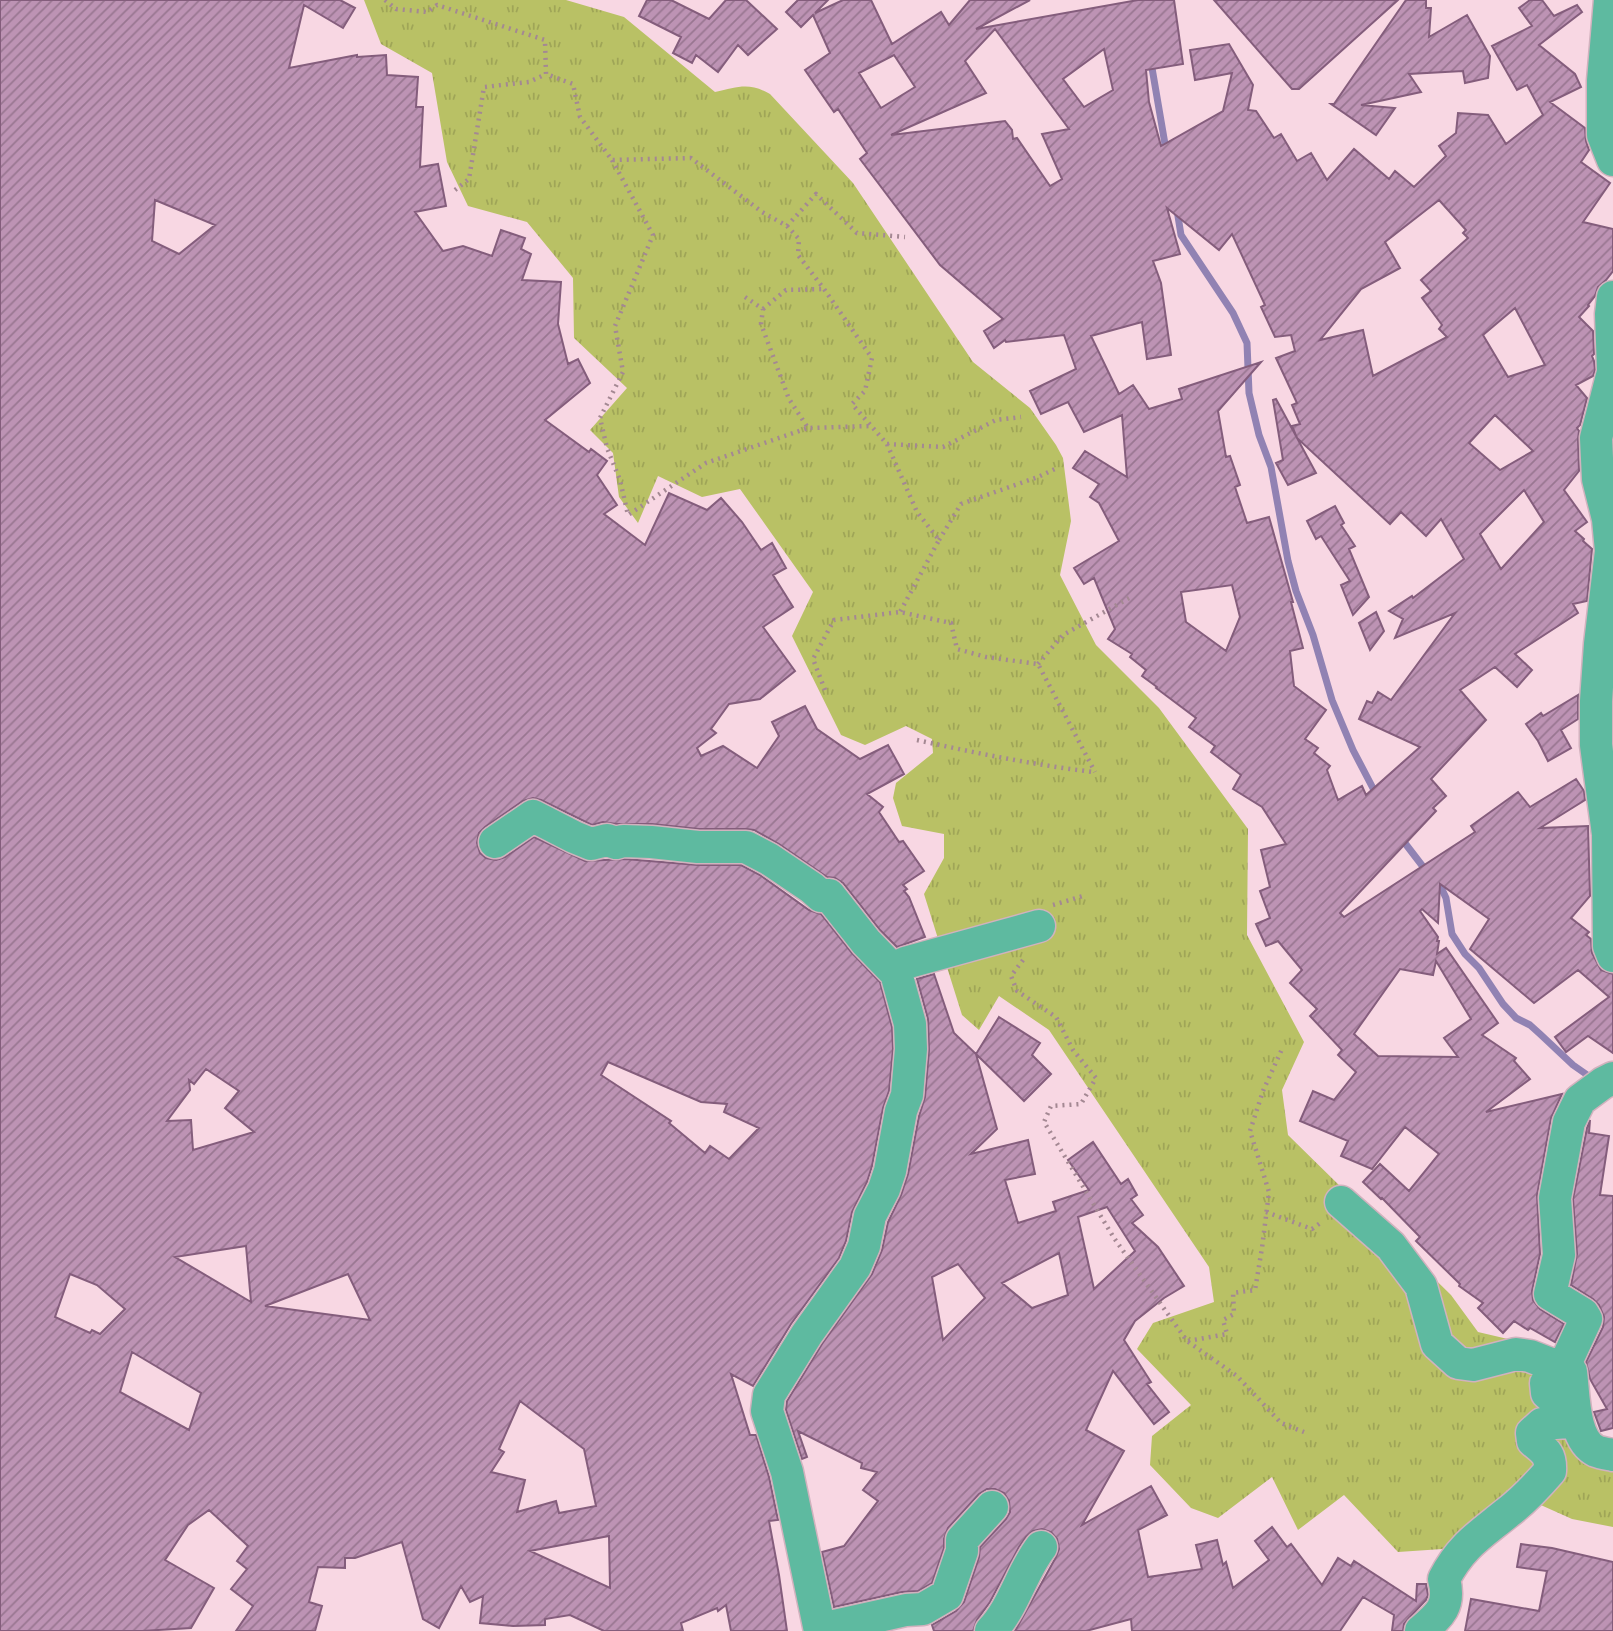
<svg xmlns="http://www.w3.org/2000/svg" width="1613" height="1631" viewBox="0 0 1613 1631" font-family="Commissioner,sans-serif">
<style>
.grass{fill:url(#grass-tufts)}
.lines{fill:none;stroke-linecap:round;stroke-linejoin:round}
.stream{stroke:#9182b3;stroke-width:7}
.building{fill:url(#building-hatch);stroke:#845d7c;stroke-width:2;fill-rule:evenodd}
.minor-casing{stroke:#d1b2be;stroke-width:35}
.path{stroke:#a48893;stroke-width:4.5;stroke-dasharray:2 5;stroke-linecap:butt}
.minor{stroke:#5ebaa0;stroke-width:32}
</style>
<defs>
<pattern id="grass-tufts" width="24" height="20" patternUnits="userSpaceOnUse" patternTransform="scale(1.75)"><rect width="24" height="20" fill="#b9c165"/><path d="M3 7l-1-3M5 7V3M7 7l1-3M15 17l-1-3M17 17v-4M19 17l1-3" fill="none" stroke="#9fa557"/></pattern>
<pattern id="building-hatch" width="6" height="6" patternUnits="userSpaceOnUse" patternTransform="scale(1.75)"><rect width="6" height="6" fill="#bd93b4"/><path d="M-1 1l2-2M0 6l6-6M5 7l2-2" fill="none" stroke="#997691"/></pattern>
</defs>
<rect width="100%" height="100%" fill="#f8d7e3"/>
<path class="grass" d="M364,0H566L624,17L715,92C738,87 749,82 770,94L853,183L973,362L1030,408L1056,445L1063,458L1071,521L1060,575L1096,645L1159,708L1248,829L1247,935L1304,1042L1282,1090L1288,1135L1451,1295L1478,1332L1534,1345L1570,1436L1613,1450V1527L1572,1519L1507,1490L1487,1546L1398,1552L1344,1495L1298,1530L1272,1477L1218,1518L1191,1508L1150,1465L1152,1436L1191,1405L1137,1349L1153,1323L1214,1302L1209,1267L1049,1030L999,996L979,1030L962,1015L924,894L944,858V834L902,826L893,798L896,783L933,753L932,739L906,726L865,745L841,735L792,636L813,592L740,489L702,497L658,476L638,523L619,497L613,453L590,430L627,388L574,338L573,278L527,222L468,206L447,162L432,73L381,44Z"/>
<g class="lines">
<path class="stream" d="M1151,62L1166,150
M1177,210L1181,235L1233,313L1247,343L1249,393L1259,435L1271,467L1288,561L1296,591L1313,635L1332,700L1353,750L1376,794
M1401,838L1424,868L1439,883L1446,898L1452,934L1465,954L1479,968L1503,1004L1516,1018L1530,1025L1540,1034L1573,1065L1593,1079"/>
</g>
<path class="building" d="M0,0H340L355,8L343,28L304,5L289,68L357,55V57L386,55L387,75L418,77L416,107H423L420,167L438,164L446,206L415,212L443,251L463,246L492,256L501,230L525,238L521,249L531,254L522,280L561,282L558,324L568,364L578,359L590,383L545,420L589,452L591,449L607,461L597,475L617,505L604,514L645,545L669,493L707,510L721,498L742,522L761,550L772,543L786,568L773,575L793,607L763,627L795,671L760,699L729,704L711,729L716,733L697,748L701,756L723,746L757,768L779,736L772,722L805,706L817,729L860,759L888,745L904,774L867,794L883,807L879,812L899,842L903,841L924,871L903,885L907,889L904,891L909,897L925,937L897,947L880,930L843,883L835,878L827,877L779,844L754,830L746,829H699L652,824H616L603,822L592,825L541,800L533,798L523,801L485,827L479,833L477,843L480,853L486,858L496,860L505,857L534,837L585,861L625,859L698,865H741L760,875L809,910L821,914L852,953L880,982L892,1027L893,1049L889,1091L883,1108L872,1166L867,1182L852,1212L846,1241L839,1258L791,1324L753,1386L731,1374L750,1435H756L769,1477L778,1520L769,1521L779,1575L787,1631H731L726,1605L718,1611L717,1608L681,1623L683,1631H604L570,1615L545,1619V1625L513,1626L480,1623L483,1596L470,1602L461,1586L439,1628L423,1619L402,1542L355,1558H345V1568L318,1567L309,1602L322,1606L315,1631H236L253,1606L231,1589L247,1569L237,1561L248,1546L209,1510L188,1525L165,1560L214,1588L191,1628L142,1631H0ZM155,200L215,225L179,254L152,241ZM608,1062L701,1102L727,1104L724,1112L759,1128L729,1159L710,1146L705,1153L669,1123L671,1121L601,1075ZM206,1069L239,1091L225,1108L254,1132L193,1150L191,1120L167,1121L190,1090L189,1080L194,1084ZM246,1246L251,1302L175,1257ZM70,1274L97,1285L125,1309L100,1334L92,1330L90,1333L55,1317ZM348,1274L370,1320L265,1306ZM132,1352L201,1393L189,1430L120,1392ZM520,1401L584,1449L596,1506L559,1513L556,1501L517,1512L525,1480L491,1472L504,1452L499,1449ZM609,1536L610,1588L530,1551Z
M647,0H671L709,19L726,0H746L777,29L748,55L738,45L718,72L696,55L692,63L673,53L681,37L639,16Z
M798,0H828L815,13L843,0H871L892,44L941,12L949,25L970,0H1030L976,29L1138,0H1174L1183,64L1146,70L1149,102L1161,146L1223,111L1232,73L1195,80L1190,50L1229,44L1253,85L1248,110L1256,111L1274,138L1281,134L1297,161L1311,153L1327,180L1354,149L1389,179L1395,171L1414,187L1446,156L1439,146L1456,133L1458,113L1488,115L1506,144L1543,115L1527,85L1517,90L1492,46L1532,26L1519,8L1530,0H1542L1554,16L1577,5L1582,12L1539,45L1575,74L1581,87L1550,102L1585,128L1586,141L1589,150L1581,162L1610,183L1583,222L1613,229V271L1606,280L1598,287L1595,296L1588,305L1589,306L1579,317L1593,331L1594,354L1592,356L1594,361L1595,370L1593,376L1576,385L1587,398L1580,425L1577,428L1579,431L1578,439L1579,471L1564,490L1587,522L1575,531L1584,539L1583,541L1592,549L1587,601L1573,604L1578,613L1515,654L1532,670L1517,687L1495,667L1460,690L1486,720L1431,779L1446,796L1433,808L1436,811L1340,913L1344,917L1475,832L1471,826L1518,792L1530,807L1576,779L1584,791L1585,800L1540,828L1588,826L1590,896L1571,918L1589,932L1586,935L1591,939L1592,953L1601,970L1613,974V1053L1588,1036L1566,1052L1555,1037L1609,997L1578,970L1534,1003L1470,949L1489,919L1440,884L1438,923L1422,909L1420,911L1438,937L1437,941H1439L1437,954L1446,948L1498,1023L1482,1035L1516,1058L1514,1061L1530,1079L1486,1112L1562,1094L1551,1118L1537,1195L1540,1254L1532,1291L1533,1300L1540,1309L1564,1324L1555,1342L1530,1328L1528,1330L1514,1321L1503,1333L1478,1308L1483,1303L1459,1286L1460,1284L1416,1241L1420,1237L1382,1198L1381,1199L1363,1182L1380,1164L1409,1191L1439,1154L1405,1127L1372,1169L1341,1156L1348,1141L1300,1121L1313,1091L1334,1100L1356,1072L1338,1055L1342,1050L1310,1016L1317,1009L1290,983L1302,970L1278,941L1266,946L1256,924L1270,918L1260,891L1270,887L1261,850L1286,844L1262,807L1233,789L1241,775L1211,752L1215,746L1189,727L1196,718L1156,688L1157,687L1142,676L1146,670L1130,657L1132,654L1108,639L1115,629L1094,578L1084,584L1074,568L1119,541L1099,503L1090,497L1099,484L1073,468L1085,451L1127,477L1122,415L1084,432L1068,402L1041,414L1030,391L1076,369L1064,335L1006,342L1005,340L994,348L984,331L1003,319L940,265L860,159L867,153L838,109L834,112L805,70L830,53L813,15L801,27L786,12ZM995,29L1069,129L1042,134L1062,179L1050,186L1017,138L1013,139L1012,130L1005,121L891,135L986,93L965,61ZM1104,49L1113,90L1084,107L1063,79ZM894,55L915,87L881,108L859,73ZM1439,200L1466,230L1463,233L1468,238L1421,280L1431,291L1422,298L1442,325L1439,329L1447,337L1373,376L1363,330L1320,340L1361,289L1400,268L1385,242ZM1167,208L1219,250L1232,234L1265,305L1261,307L1275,337L1291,335L1295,351L1276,358L1297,403L1292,405L1300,424L1292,426L1297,438L1390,524L1401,512L1426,536L1441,519L1464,559L1413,598L1412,596L1389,611L1403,619L1395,638L1455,613L1391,700L1378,692L1372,703L1367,701L1359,719L1420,747L1366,795L1362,786L1338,800L1327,770L1330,766L1314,753L1318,748L1305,739L1326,710L1294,686L1290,651L1303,648L1291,602H1293L1269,517L1247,523L1235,487L1240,485L1230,456L1226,457L1218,411L1261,362L1179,389L1182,399L1149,409L1133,385L1119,394L1091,336L1142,322L1147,359L1171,355L1161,283L1153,261L1180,254ZM1515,308L1545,365L1508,377L1483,335ZM1495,415L1533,451L1500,470L1469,443ZM1524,490L1544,522L1501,569L1480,534ZM1232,585L1240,617L1226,651L1186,622L1181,592ZM1436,961L1471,1019L1444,1038L1458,1057L1378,1056L1354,1034L1400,969L1433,975Z
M1214,0H1398L1299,89H1292Z
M1406,0H1426V8H1431L1429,37L1467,15L1490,56L1488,78L1465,83L1463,71L1409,74L1421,92L1361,105L1395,108L1376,135L1331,104H1334Z
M1276,399L1316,473L1288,485L1276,463L1283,460L1273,400Z
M1335,506L1344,523L1341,525L1355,546L1349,549L1369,597L1353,615L1341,585L1350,581L1321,536L1316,539L1307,521Z
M1376,612L1384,631L1370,650L1359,623Z
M1578,695V719L1561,730L1571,748L1548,761L1538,741L1526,724L1541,713L1543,716Z
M934,974L954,1033L976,1054L997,1129L971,1154L1028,1140L1035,1174L1005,1180L1018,1223L1056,1211L1053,1202L1089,1190L1068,1160L1093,1142L1121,1184L1128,1179L1137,1195L1131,1199L1143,1215L1132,1223L1158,1247L1184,1286L1164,1298L1135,1321L1124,1340L1151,1382L1147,1384L1169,1412L1154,1424L1113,1371L1086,1430L1124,1451L1082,1525L1151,1486L1167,1515L1138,1530L1148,1577L1202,1569L1196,1545L1217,1540L1223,1565L1226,1562L1233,1588L1269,1560L1255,1541L1272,1527L1287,1547L1291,1544L1322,1585L1338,1558L1351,1566L1354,1561L1416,1601L1417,1584H1426L1428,1595L1426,1600L1409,1618L1404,1624L1403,1631H1392L1394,1615L1363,1597L1340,1631H1132L1131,1619L1086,1631H1015L1056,1557L1059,1549L1057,1539L1051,1532L1042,1529L1033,1531L1026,1537L1019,1547L990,1602L977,1620L973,1631H934L932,1625L956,1611L964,1602L979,1557L980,1547L1006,1519L1010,1512L1009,1501L1004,1493L995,1489H987L979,1494L948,1528L944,1539V1548L932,1583L918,1591L902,1592L834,1607L822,1552L844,1546L878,1501L863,1490L877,1472L861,1468L862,1463L798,1431L807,1457L802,1459L786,1410L787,1401L822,1344L872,1274L882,1250L888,1222L901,1195L908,1174L919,1116L925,1097L929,1050L928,1019L917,979ZM1107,1207L1135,1251L1094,1289L1078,1217ZM1059,1253L1068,1295L1032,1308L1002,1283ZM958,1264L985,1298L943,1340L932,1277Z
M999,1017L1040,1043L1032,1055L1051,1074L1024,1101L976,1054Z
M1590,1120L1589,1133L1609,1136L1600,1195L1613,1196V1428L1601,1431L1594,1412L1607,1409L1590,1379L1586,1362L1603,1327L1604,1317L1599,1305L1593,1299L1571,1285L1577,1254L1573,1199L1587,1128Z
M1521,1544L1552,1548L1613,1562V1631H1465L1471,1599L1539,1611L1547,1571L1517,1567Z"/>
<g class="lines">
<g class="minor-casing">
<path id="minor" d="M1610,0L1603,81V135L1613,160
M1613,297L1611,314L1613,370
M1613,372L1596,438L1598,479L1608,519L1611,551L1600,644L1596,701V745L1608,834L1609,946L1613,956
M495,842L533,816L574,837L591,844L607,840L616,843L623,841L651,842L698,847H746L769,859L812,888L821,896L829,895L866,942L896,973L910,1024L911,1049L907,1095L901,1111L890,1171L884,1189L870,1216L864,1246L855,1267L807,1334L769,1395L767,1411L787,1472L820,1631
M896,973L905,963L1039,926
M1341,1202L1391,1246L1421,1286L1437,1344L1458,1363L1473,1365L1516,1354L1530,1356L1571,1372C1574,1395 1573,1440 1596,1451C1601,1453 1608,1454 1613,1455
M820,1629L906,1610L923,1609L947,1595L962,1551V1540L992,1507
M991,1631C1014,1607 1021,1573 1041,1547
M1421,1631C1440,1615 1451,1606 1444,1579C1461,1546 1480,1535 1507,1513C1523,1501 1537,1486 1550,1471C1551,1454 1545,1451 1533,1441L1532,1433L1542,1424L1568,1422L1571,1415L1547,1393L1546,1383L1553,1372L1567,1360L1586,1319L1583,1314L1550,1294L1559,1255L1555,1198L1569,1122L1580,1100L1603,1083L1613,1078"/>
</g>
<path class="path" d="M385,0L396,9L427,12L437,5L545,40L546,74L573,84L580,117L612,160L691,158L762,212L787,226L799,239L798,255L824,289L872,358L865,391L852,404L887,444L917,512L939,540L900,612
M612,160L653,235L615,326L623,372L600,418L607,448L620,480L628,515L706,463L808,428
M455,190L469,179L484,87L529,82L546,74
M787,226L816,194L857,233L905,237
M745,297L763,309L761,324L789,399L808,428L871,426
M763,309L786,290L824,289
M887,444L943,447L996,420L1021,417
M939,540L961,504L1038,477L1057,468
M1038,664L1063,635L1131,597
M825,690L813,659L834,620L900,612L951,623L957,649L986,657L1038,664L1095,772
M917,740C976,753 1034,765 1094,772
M1053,905L1083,896
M1023,960L1011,976L1017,991L1056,1017L1073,1050L1096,1078L1081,1104L1051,1106L1044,1122L1114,1238L1187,1341L1237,1376L1281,1423L1304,1432
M1266,1212L1312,1229L1323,1221
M1188,1341L1227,1334L1223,1320L1234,1314L1233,1293L1255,1290L1262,1248L1269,1192L1250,1131L1263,1091L1282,1049"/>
<use href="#minor" class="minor"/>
</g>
</svg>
